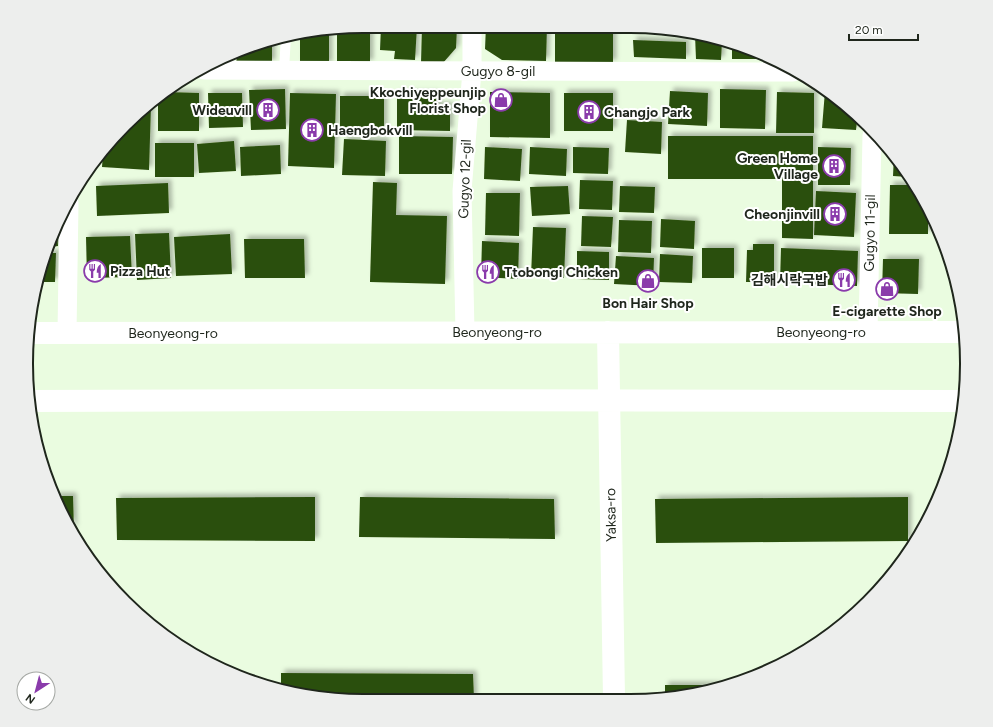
<svg xmlns="http://www.w3.org/2000/svg" width="993" height="727" viewBox="0 0 993 727" font-family="Figtree,'Noto Sans KR',sans-serif">
<style>
.building{fill:#2b4f0c;filter:url(#shadow)}
.lines{fill:none;stroke-linecap:round;stroke-linejoin:round}
.lane{stroke:#fff;stroke-width:10}
.street{stroke:#fff;stroke-width:19}
.secondary{stroke:#fff;stroke-width:22}
.labels{text-anchor:middle;dominant-baseline:central;stroke-width:4;stroke-linejoin:round;paint-order:stroke}
.street-label{font-size:14px;fill:#1f261c;stroke:#fff}
.poi-label{font-size:14px;font-weight:bold;fill:#1f261c;stroke:#fff;text-anchor:end}
.rim{fill:none;stroke:#1f261c;stroke-width:2}
</style>
<defs>
<filter id="shadow"><feDropShadow dx="3.5" dy="-3.5" stdDeviation="2" flood-color="#0004"/></filter>
</defs>
<rect width="100%" height="100%" fill="#eafce0"/>
<path class="building" d="M381,26H417L415,60L394,59L395,51L380,50Z
M422,26H457L456,48L443,63H421Z
M486,26H547L546,61L502,60L485,49Z
M555,26L613,28V63L555,62Z
M635,27L675,32V33H635Z
M343,29H370V63L337,64V30Z
M329,31V65H300V34Z
M695,35L717,37L722,40L721,60L696,59Z
M272,39V63L236,65L237,55Z
M633,40L686,42V59L634,57Z
M732,44L755,55L764,59H732Z
M285,89L286,129L251,130L249,90Z
M720,89L766,90L765,129L720,128Z
M670,91L708,93L707,126L668,124Z
M825,91H826L857,121L856,130L822,128Z
M165,92L199,93V131H158V99Z
M490,92L550,93V138L490,137Z
M777,92L814,93V133H776Z
M208,93H242L243,127L209,128Z
M290,93L336,94L334,168L288,166Z
M564,93H613V131H564Z
M397,94H436V105L450,106V131L397,130Z
M340,96H384V131H340Z
M151,105L149,170L102,167L103,152L110,141Z
M627,120L662,122L661,154L625,152Z
M399,136L453,137L452,174H399Z
M668,136H813V239L782,238V179H668Z
M344,139L386,141L385,176L342,175Z
M234,141L236,171L199,173L197,144Z
M155,143H194V177H155Z
M280,145L281,174L241,176L240,147Z
M485,147L522,149L520,181L484,179Z
M530,147L567,149L566,176L529,174Z
M573,147L609,148L608,174L573,173Z
M818,147L851,148L850,185H818Z
M894,155L897,158L909,177L893,176Z
M580,180L613,181L612,210L579,209Z
M373,182L397,183L396,215L447,216L445,284L370,282Z
M168,183L169,213L97,216L96,186Z
M890,185H914L928,208V234H889Z
M568,186L570,214L532,216L530,187Z
M620,186L655,187L654,213L619,212Z
M816,191L856,193L854,237L814,235Z
M486,193H520L519,236L485,235Z
M582,216L613,217L611,247L581,246Z
M661,219L695,221L694,249L660,247Z
M619,220L652,221L651,253L618,252Z
M57,226L58,246L51,247Z
M533,227L566,228L564,278L531,277Z
M169,233L171,278L137,280L135,234Z
M230,234L232,274L176,276L174,237Z
M130,236L132,277L87,278L86,237Z
M244,239H304L305,278H245Z
M482,241L519,243L518,279L481,277Z
M753,244H774V282H746L747,250H753Z
M943,244L948,255H943Z
M702,248H734V278H702Z
M781,248L858,251L857,286L780,283Z
M577,251L609,252V280L577,279Z
M49,253H56L55,282H40Z
M660,254L693,256L692,283L659,282Z
M616,256L654,258L653,286L614,284Z
M883,259H919L918,294L882,293Z
M54,496H73L74,531Z
M315,497V541L117,540L116,498Z
M360,497L554,499L555,539L359,537Z
M908,497V541L656,543L655,499Z
M281,673L473,674L474,699L341,700L281,688Z
M665,685H722L674,698H665Z"/>
<g class="lines">
<path class="lane" d="M284,70L286,36"/>
<path class="street" d="M204,70L793,72
M465,332L462,191L472,71V26
M868,332L872,135
M67,333L69,203"/>
<path class="secondary" d="M608,332L614,698
M29,333L965,332
M29,401L342,400L964,401"/>
</g>
<defs>
<g id="shop-ring" transform="scale(1.15)"><circle r="9.5" fill="#fff" stroke="#8a3bab" stroke-width="1.5"/><path d="M-5-2.5h2.3a2.7 3.5 0 0 1 5.4 0H5L5.5 6h-11ZM-1.5-2.5h3a1.5 2.3 0 0 0-3 0Z" fill="#8a3bab"/></g>
<g id="building-ring" transform="scale(1.15)"><circle r="9.5" fill="#fff" stroke="#8a3bab" stroke-width="1.5"/><path d="M-4-6H4V6H1V3H-1V6H-4ZM-2.5-4.3h1.7v1.8h-1.7ZM.8-4.3h1.7v1.8H.8ZM-2.5-1h1.7V.8h-1.7ZM.8-1h1.7V.8H.8Z" fill="#8a3bab"/></g>
<g id="restaurant-ring" transform="scale(1.15)"><circle r="9.5" fill="#fff" stroke="#8a3bab" stroke-width="1.5"/><path d="M-5-6h1v4h1v-4h1v4h1v-4h1v5L-1.5 .5V6h-2V.5L-5-1ZM5-6V6H3V1.5H1.5Q1.5-4 5-6Z" fill="#8a3bab"/></g>
</defs>
<g fill-rule="evenodd">
<use href="#shop-ring" x="501" y="100"/>
<use href="#building-ring" x="268" y="110"/>
<use href="#building-ring" x="589" y="112"/>
<use href="#building-ring" x="312" y="130"/>
<use href="#building-ring" x="834" y="166"/>
<use href="#building-ring" x="835" y="214"/>
<use href="#restaurant-ring" x="95" y="271"/>
<use href="#restaurant-ring" x="488" y="272"/>
<use href="#restaurant-ring" x="844" y="280"/>
<use href="#shop-ring" x="648" y="281"/>
<use href="#shop-ring" x="887" y="289"/>
</g>
<g class="labels">
<g class="street-label">
<text x="498" y="71">Gugyo 8-gil</text>
<text transform="translate(465 179) rotate(-88)">Gugyo 12-gil</text>
<text transform="translate(870 233) rotate(-89)">Gugyo 11-gil</text>
<text x="497" y="332">Beonyeong-ro</text>
<text x="821" y="332">Beonyeong-ro</text>
<text x="173" y="333">Beonyeong-ro</text>
<text transform="translate(611 515) rotate(-91)">Yaksa-ro</text>
</g>
<g class="poi-label">
<text x="486" y="92">Kkochiyeppeunjip<tspan x="486" dy="16">Florist Shop</tspan></text>
<text x="252" y="110">Wideuvill</text>
<text x="604" y="112" text-anchor="start">Changjo Park</text>
<text x="328" y="130" text-anchor="start">Haengbokvill</text>
<text x="818" y="158">Green Home<tspan x="818" dy="16">Village</tspan></text>
<text x="820" y="214">Cheonjinvill</text>
<text x="110" y="271" text-anchor="start">Pizza Hut</text>
<text x="504" y="272" text-anchor="start">Ttobongi Chicken</text>
<text x="828" y="280">김해시락국밥</text>
<text x="648" y="303" text-anchor="middle">Bon Hair Shop</text>
<text x="887" y="311" text-anchor="middle">E-cigarette Shop</text>
</g>
</g>
<path d="M0 0H993V727H0ZM363 33H630A330 330 0 0 1 960 363V364A330 330 0 0 1 630 694H363A330 330 0 0 1 33 364V363A330 330 0 0 1 363 33Z" fill="#edeeed" fill-rule="evenodd"/>
<path class="rim" d="M363 33H630A330 330 0 0 1 960 363V364A330 330 0 0 1 630 694H363A330 330 0 0 1 33 364V363A330 330 0 0 1 363 33Z"/>
<g transform="translate(36 691) rotate(216)"><circle r="19" fill="#ffffff" stroke="#a5a8a4"/>
<path d="M0-3L7 15L0 10L-7 15Z" fill="#8a3bab"/>
<text y="-6" font-size="11" font-weight="bold" text-anchor="middle" fill="#1f261c">N</text>
</g>
<path d="M849 34v6h69v-6" fill="none" stroke="#1f261c" stroke-width="2"/>
<text x="855" y="34" font-size="12" fill="#1f261c" stroke="#ffffff" stroke-width="3" paint-order="stroke">20 m</text>
</svg>
